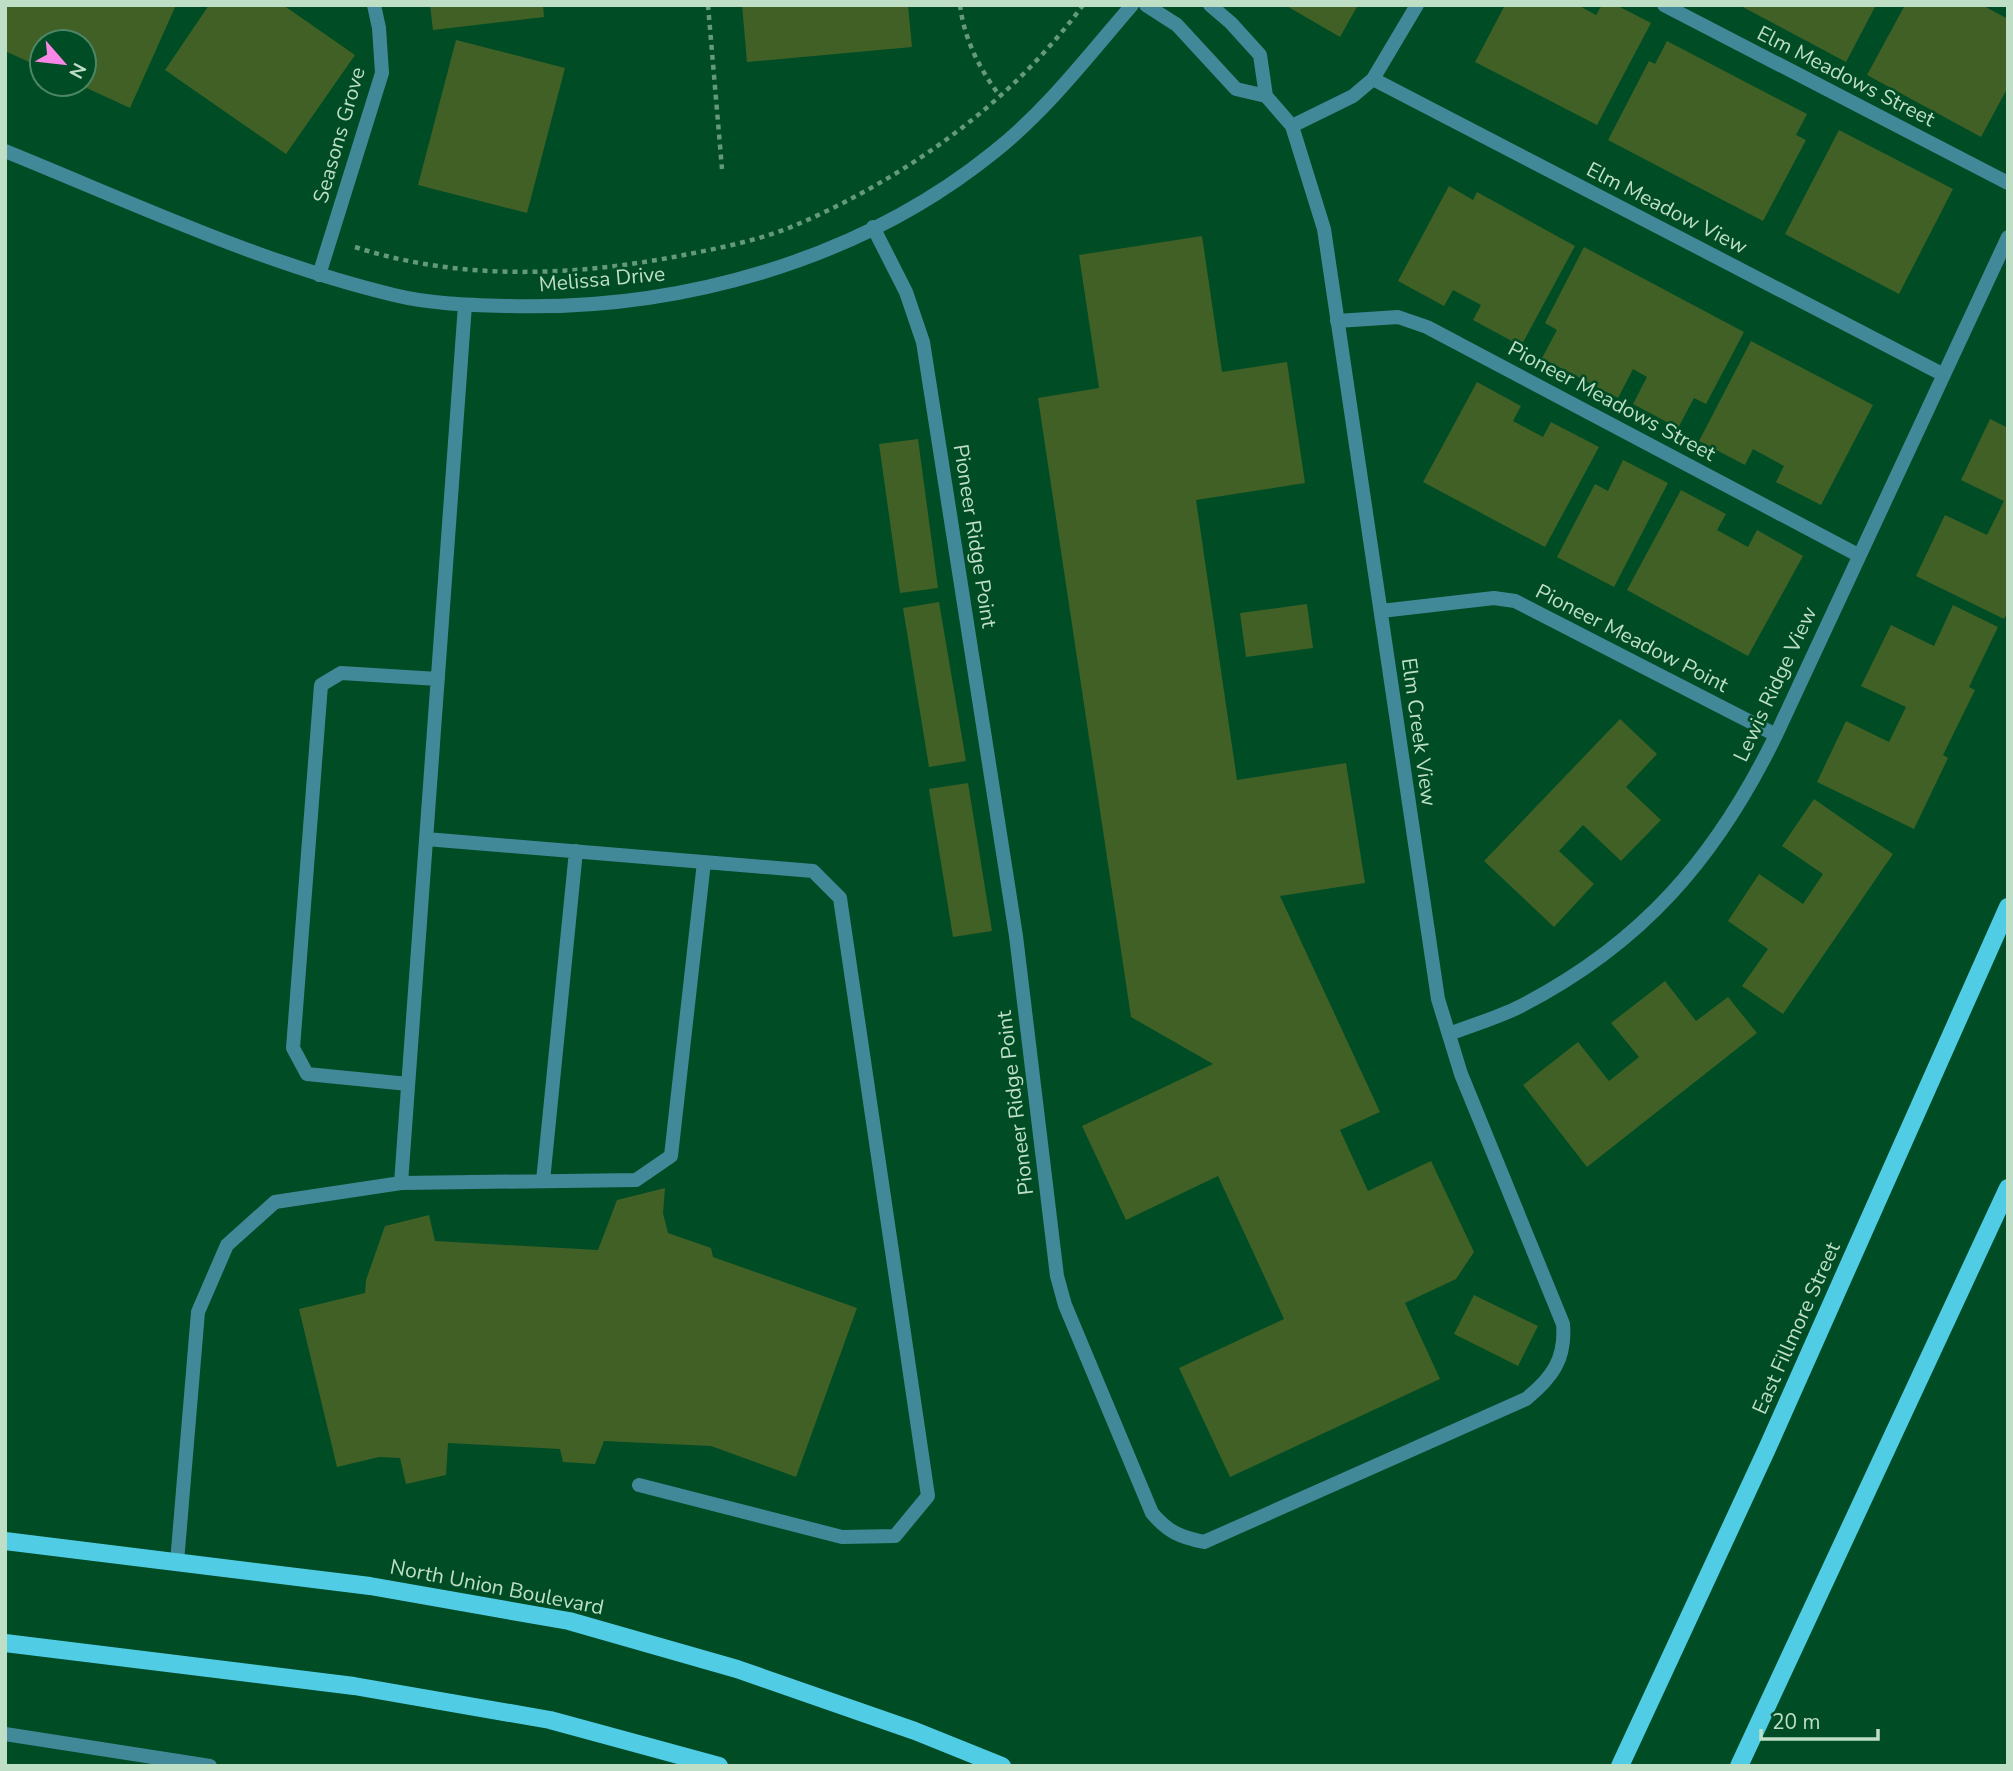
<svg xmlns="http://www.w3.org/2000/svg" width="2013" height="1771" viewBox="0 0 2013 1771" font-family="'Nunito Sans',sans-serif">
<style>
.building{fill:#406026}
.lines{fill:none;stroke-linecap:round;stroke-linejoin:round}
.path{stroke:#64997a;stroke-width:4.5;stroke-dasharray:5 5;stroke-linecap:butt}
.service{stroke:#418998;stroke-width:14}
.minor{stroke:#418998;stroke-width:14}
.primary{stroke:#51cce5;stroke-width:18}
.labels{text-anchor:middle;dominant-baseline:central;stroke-width:5;stroke-linejoin:round;paint-order:stroke}
.street-label{font-size:21px;fill:#bedec6;stroke:#004c25}
</style>
<rect width="100%" height="100%" fill="#004c25"/>
<path class="building" d="M8,5H176L130,108L78,84H84V42H42V68L5,51V12Z
M209,5H283L355,55L286,154L165,70Z
M430,5H543L544,17L433,30Z
M742,5H908L912,47L747,62Z
M1285,5H1358L1340,37Z
M1505,5H1578L1596,15L1602,5H1616L1651,23L1597,125L1475,62Z
M1739,5H1876L1846,62Z
M1905,5H1982L2008,19V87L1981,137L1867,75Z
M456,40L565,68L527,213L418,185Z
M1667,41L1807,114L1796,135L1806,140L1763,221L1608,140L1649,61L1655,64Z
M1839,130L1953,189L1899,294L1785,234Z
M1449,186L1473,200L1477,192L1575,246L1521,346L1473,320L1481,305L1453,290L1444,306L1398,281Z
M1202,236L1222,372L1287,362L1305,483L1196,500L1237,780L1346,763L1365,883L1280,896L1380,1112L1340,1130L1368,1191L1431,1161L1474,1252L1456,1279L1405,1303L1440,1379L1230,1477L1179,1368L1284,1319L1218,1176L1126,1220L1082,1126L1213,1064L1131,1017L1038,398L1099,388L1079,255Z
M1584,247L1744,332L1706,404L1694,398L1678,428L1633,404L1647,377L1633,369L1618,398L1542,358L1557,330L1545,323Z
M1751,341L1873,405L1821,505L1776,482L1784,466L1753,449L1745,465L1699,441Z
M1477,382L1521,406L1513,421L1543,437L1551,422L1599,447L1545,547L1423,482Z
M1990,419L2008,428V611L2004,619L1916,576L1945,515L1987,535L2004,501L1961,480Z
M918,439L938,588L900,593L879,444Z
M1623,460L1668,483L1614,587L1557,557L1595,484L1608,491Z
M1681,490L1726,514L1717,530L1748,547L1757,530L1803,556L1748,656L1627,590Z
M939,602L966,761L929,767L903,608Z
M1307,604L1313,648L1246,657L1240,613Z
M1953,605L1998,627L1969,687L1975,690L1943,755L1948,758L1914,829L1817,782L1846,721L1889,742L1906,707L1861,686L1891,625L1934,646Z
M1620,719L1657,754L1626,787L1661,820L1621,861L1583,825L1559,851L1594,884L1554,927L1484,861Z
M968,783L992,931L953,937L929,789Z
M1814,799L1893,854L1783,1014L1742,986L1768,949L1728,921L1759,874L1803,904L1823,874L1782,846Z
M1665,981L1696,1021L1728,997L1757,1033L1587,1167L1523,1085L1578,1042L1609,1081L1639,1057L1611,1023Z
M665,1188L663,1213L668,1233L711,1248L713,1257L857,1308L796,1477L711,1446L604,1441L595,1464L563,1462L560,1449L448,1443L446,1475L406,1484L400,1458L379,1457L337,1467L299,1309L365,1293L366,1280L385,1226L429,1215L435,1241L598,1250L617,1200Z
M1474,1295L1538,1326L1518,1366L1454,1334Z"/>
<g class="lines">
<path class="path" d="M708,5L722,169
M960,5C964,39 980,70 1000,96
M355,247C463,282 580,276 689,254C725,247 763,239 796,225C907,177 1011,103 1083,5"/>
<path class="service" d="M426,839L813,871L840,898L928,1496L895,1536L842,1537L639,1485
M408,1084L307,1074L293,1048L321,685L341,673L438,679
M543,1181L576,851
M401,1183L636,1180L671,1156L704,862
M177,1562L198,1312L227,1245L275,1202L401,1183L465,305
M5,1734L210,1766"/>
<path class="minor" d="M1146,5L1177,25L1236,89L1266,96
M1664,5L2008,183
M1373,79L1942,374
M1292,126L1353,96L1373,79L1417,5
M5,151C133,203 260,263 394,295C430,304 470,305 507,306C679,311 859,261 994,152C1047,110 1088,56 1132,5
M873,227L906,292L923,342L1016,936L1057,1276L1065,1305L1152,1513C1168,1532 1180,1537 1204,1542L1526,1399C1552,1378 1566,1359 1563,1324L1461,1074L1438,999L1324,229L1292,126L1266,96L1260,55L1231,23L1210,5
M319,275L382,73L379,28L374,5
M1337,321L1398,317L1427,327L1858,555
M1381,611L1494,598L1515,601L1776,735
M1449,1034C1472,1025 1497,1018 1519,1007C1642,944 1716,858 1776,735L2008,237"/>
<path class="primary" d="M5,1541L370,1586L569,1621L737,1669L915,1731L1002,1766
M5,1643L354,1686L550,1720L719,1766
M1620,1766L1766,1451L2008,907
M1739,1766L2008,1188"/>
</g>
<g class="labels">
<g class="street-label">
<text transform="translate(1846 76) rotate(27)">Elm Meadows Street</text>
<text transform="translate(339 135) rotate(-74)">Seasons Grove</text>
<text transform="translate(1667 208) rotate(27)">Elm Meadow View</text>
<text transform="translate(602 279) rotate(-5)">Melissa Drive</text>
<text transform="translate(1612 401) rotate(28)">Pioneer Meadows Street</text>
<text transform="translate(975 536) rotate(81)">Pioneer Ridge Point</text>
<text transform="translate(1632 638) rotate(27)">Pioneer Meadow Point</text>
<text transform="translate(1775 684) rotate(-65)">Lewis Ridge View</text>
<text transform="translate(1419 732) rotate(82)">Elm Creek View</text>
<text transform="translate(1015 1103) rotate(-97)">Pioneer Ridge Point</text>
<text transform="translate(1796 1328) rotate(-66)">East Fillmore Street</text>
<text transform="translate(497 1587) rotate(11)">North Union Boulevard</text>
</g>
</g>
<rect width="2013" height="1771" fill="none" stroke="#bedec6" stroke-width="14"/>
<g transform="translate(63 63) rotate(118)"><circle r="33" fill="#004c25" stroke="#4c8665" stroke-width="2"/>
<path d="M0-5L12 26L0 18L-12 26Z" fill="#fa87e8"/>
<text y="-10" font-size="19" font-weight="bold" text-anchor="middle" fill="#bedec6">N</text>
</g>
<path d="M1761 1729v10h117v-10" fill="none" stroke="#bedec6" stroke-width="3.5"/>
<text x="1772" y="1729" font-size="21" fill="#bedec6" stroke="#004c25" stroke-width="5" paint-order="stroke">20 m</text>
</svg>
